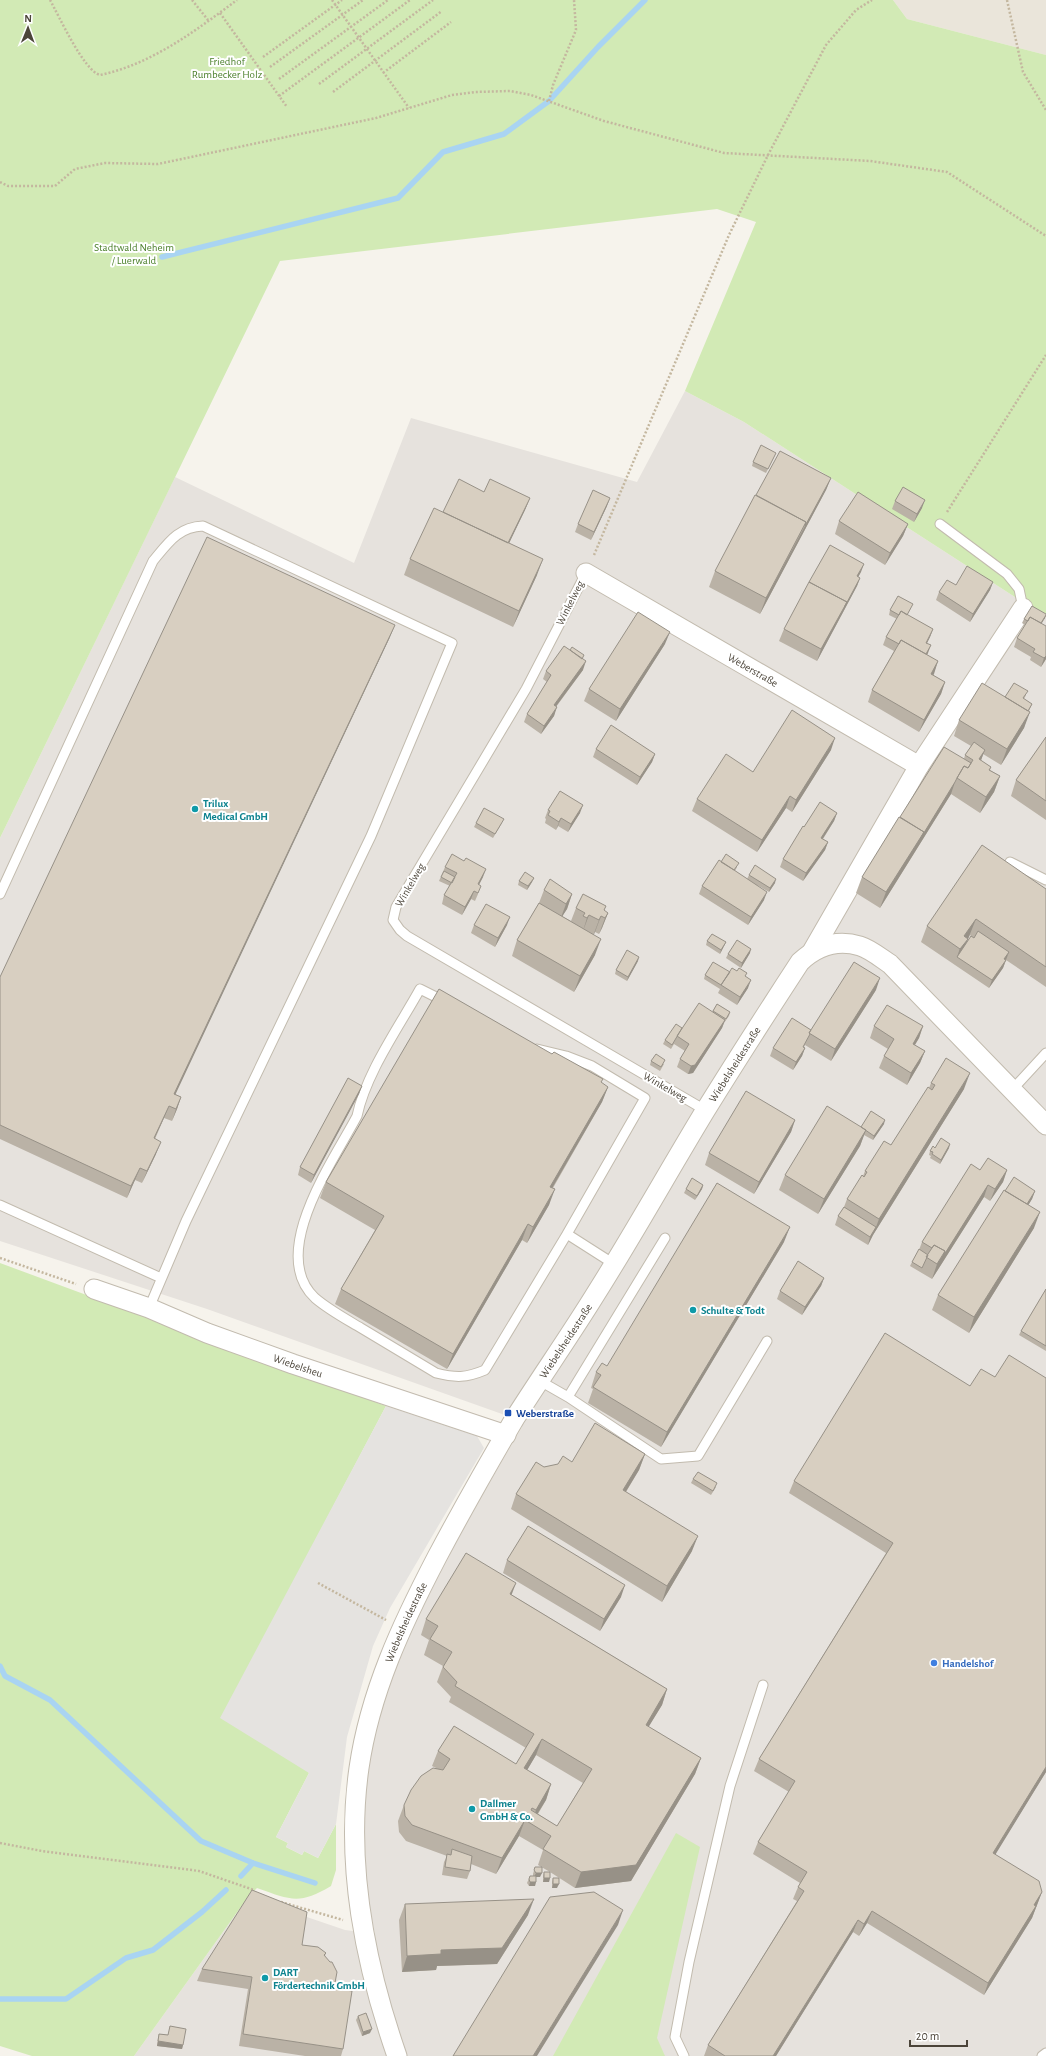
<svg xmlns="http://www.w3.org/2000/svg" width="1046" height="2056" viewBox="0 0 1046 2056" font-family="'Alegreya Sans',sans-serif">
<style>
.residential{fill:#eae5da}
.industrial{fill:#e6e2dd}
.green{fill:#d2eab5}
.parking{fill:#e5e3e0}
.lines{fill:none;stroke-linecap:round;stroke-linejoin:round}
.stream{stroke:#a9d4f2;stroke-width:5.5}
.service-casing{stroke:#c2bbae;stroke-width:11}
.minor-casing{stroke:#c2bbae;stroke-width:21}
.path{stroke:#c4b79f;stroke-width:2.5;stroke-dasharray:2 2;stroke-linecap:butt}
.service{stroke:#fff;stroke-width:9}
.minor{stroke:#fff;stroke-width:19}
.wall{fill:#bab2a6;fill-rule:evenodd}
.shaded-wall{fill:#979187}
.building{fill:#d8cfc1;stroke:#979187;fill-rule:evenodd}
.culture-dot{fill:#0f9aa8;stroke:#fff;stroke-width:1.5}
.transit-dot{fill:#1a4fb4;stroke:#fff;stroke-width:1.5}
.shop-dot{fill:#3f7fe0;stroke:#fff;stroke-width:1.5}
.labels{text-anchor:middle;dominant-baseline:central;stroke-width:4;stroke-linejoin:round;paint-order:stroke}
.park-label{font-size:11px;fill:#4a7f2a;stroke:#fff}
.street-label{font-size:11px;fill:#4b4439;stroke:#fff}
.culture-label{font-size:11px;font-weight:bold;fill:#0d838f;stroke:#fff;text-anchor:start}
.transit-label{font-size:11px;font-weight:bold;fill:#164399;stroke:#fff;text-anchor:start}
.shop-label{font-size:11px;font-weight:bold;fill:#366cbe;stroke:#fff;text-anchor:start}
</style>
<rect width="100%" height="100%" fill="#f6f3ec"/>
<path class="residential" d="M893,0H1046V55L907,19Z"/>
<path class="industrial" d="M685,391L744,422L1046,617V2056H134L248,1897L345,1930L375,1934L364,1884V1803L371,1753L386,1689L407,1634L434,1581L473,1511L522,1427L502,1414L207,1309L0,1241V838L175,477L354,563L411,418L637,482Z"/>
<path class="green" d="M0,0H893L907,19L1046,55V617L744,422L685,391L756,222L717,209L280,261L0,838Z
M0,1263L386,1406L247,1670L309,1773L276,1837L288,1843L286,1847L302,1855L304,1851L318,1858L336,1824V1870L331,1886C299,1905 291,1900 257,1888L248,1897L134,2056H32L0,2046Z
M676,1833L700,1847L657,2038L665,2056H553Z"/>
<path class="parking" d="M386,1406L477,1436L484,1448L390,1608L373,1646L347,1737L336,1824L318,1858L304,1851L302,1855L286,1847L288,1843L276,1837L309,1773L220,1718Z"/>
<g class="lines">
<path class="stream" d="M162,257L398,198L443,152L504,134L549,101L598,47L645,0
M0,1666L5,1676L50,1700L201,1841L253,1863L315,1883
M241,1876L253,1863
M0,1999H66L126,1958L153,1950L202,1912L226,1890"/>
<g class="service-casing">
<path id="service" d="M940,524L1007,574L1019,589L1023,608
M586,573L526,689L396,907L393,920L400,930L407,936L705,1110
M1010,862L1046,880
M0,894L153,561C168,543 178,527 203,526L452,643L371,836L186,1221L149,1308
M446,1002L420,989C399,1027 366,1073 357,1116C334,1160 267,1253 315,1298C329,1310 346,1319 361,1328C386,1343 411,1358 436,1373C456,1378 466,1378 485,1370L567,1234
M537,1049L566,1056L592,1066L645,1098L567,1234L614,1264
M1012,1090L1046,1053
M0,1205L161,1278
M540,1381L568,1397L665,1238
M568,1397L661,1459L698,1456L767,1341
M684,2056L675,2037L689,1962L730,1786L763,1685
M1042,2056L1046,2053"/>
</g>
<g class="minor-casing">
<g id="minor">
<path id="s1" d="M586,573L919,766"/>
<path d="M813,950L919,766L1023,608"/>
<path id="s2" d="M94,1289L149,1308L207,1333L293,1364L506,1435"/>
<path id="s3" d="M397,2056C365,1964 345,1866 359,1768C370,1692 402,1624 437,1557C462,1510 488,1464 515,1418C541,1377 569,1337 595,1295C633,1235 668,1172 705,1111C736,1061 768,1011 800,962C817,946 837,939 860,946C870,949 881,958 890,964L1046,1125"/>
</g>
</g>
<path class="path" d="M50,0C59,16 84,71 100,75C152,64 195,31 237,0
M192,0L208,20
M332,0L409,108
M1007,0L1023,72L1046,110
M220,13L287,107
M263,57L342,0
M270,67L363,0
M383,73L451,22
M279,79L388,0
M319,84L433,0
M333,92L442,11
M279,96L410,0
M549,101L553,85L576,30L574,0
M0,182L8,186H55L75,169L105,163L158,164L376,118L452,95L475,92L510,91L531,95L604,121L724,153L870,161L947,172L1046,236
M947,512L1046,355
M594,555L729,235L768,155L826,45L856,10L872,0
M0,1258L76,1284
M318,1583L386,1620
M0,1843L42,1851L199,1871L254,1890
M281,1902L343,1920"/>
<use href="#service" class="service"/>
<use href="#minor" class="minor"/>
</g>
<path class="wall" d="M774,457L766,473L752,466L753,462Z
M831,478L826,490L760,614L709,587L715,571Z
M484,492L530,498L525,510L509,543L537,575L513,627L404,575L410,559Z
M895,501L922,508L914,522L892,509Z
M607,506L591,540L575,532L578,524Z
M839,521L908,524L903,536L885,565L835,534Z
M861,572L858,577L860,578L857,586L817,661L779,641L784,629Z
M993,582L990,590L970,622L936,600L939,592L956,585Z
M911,608L907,615L933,629L930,637L927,643L928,653L927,655L938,661L933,675L945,682L941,694L919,732L868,702L872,690L894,651L883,645L886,637L897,619L889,615L890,610Z
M1046,614L1045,618L1042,623L1046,659L1041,667L1030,660L1031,657L1014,647L1017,638L1025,625L1022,623L1024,619Z
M390,637L175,1094L181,1097L177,1109L172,1121L164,1118L155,1139L156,1154L142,1183L135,1180L127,1198L0,1139V977Z
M665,644L616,721L584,701L589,689Z
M583,659V670L556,707L554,716L541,734L524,722L527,714L547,682L543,679L546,671Z
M1026,695L1024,699L1032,704L1029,711L1024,728L1001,765L983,754L981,761L991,767L990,770L1000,776L994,792L980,813L951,794L880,908L856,893L862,877L900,817L964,759L965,755L971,746L954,736L959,720L1005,697Z
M1046,737V820L1011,796L1016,780Z
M596,749L655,754L652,762L637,785L593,757Z
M831,750L792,812L786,808L757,852L692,811L697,799L753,772Z
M548,810L580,813L568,832L558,826L556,830L545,823L546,819L545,818Z
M837,813L834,821L823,839L828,842L825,850L803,881L780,867L783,859L804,827Z
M476,823H502L493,838L474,827Z
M721,862L737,867L735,871L747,879L749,875L775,883L769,892L757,885L764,900L748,925L699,894L702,886Z
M445,867L483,877L479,885L478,894L475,901L471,899L462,915L442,904L444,895L450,886L439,881Z
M534,878L532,882L527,890L518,885L519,881Z
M1046,889V987L1006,960L1003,968L989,988L921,942L927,926ZM970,935L971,936L965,946L968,939Z
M544,890L572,894L567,909L562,916L571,921L576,908L606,906L604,911L608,913L602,928L599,934L595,932L594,934L595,955L574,992L512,956L517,940L539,903Z
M474,925H507L495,947L471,933Z
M707,941L726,942L720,954L706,945Z
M750,953L741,968L726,958L728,954Z
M638,961L627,981L615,974L616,970Z
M737,971L747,973L745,976L748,988L737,1005L718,993L720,989L704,979L705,975L730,972Z
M876,990L831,1061L805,1045L804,1047L805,1048L802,1056L793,1070L770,1056L773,1048L811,1030Z
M717,1004L730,1012L729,1016L724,1023L722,1028L693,1073L688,1074L677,1067L680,1059L685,1051L674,1044L671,1049L663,1044L665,1040L682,1028L712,1012Z
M874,1026H923L919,1038L915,1045L925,1051L920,1063L907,1085L879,1068L884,1056L888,1049L870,1038Z
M552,1054L608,1087L602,1102L553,1188L549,1205L527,1243L522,1240L447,1369L335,1304L341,1289L375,1230L320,1198L326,1182Z
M651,1061L664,1064L660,1071L650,1065Z
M931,1083L964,1089L873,1235L868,1245L835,1225L838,1216L844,1207L847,1199L863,1176L865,1171L891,1145L929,1088Z
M362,1086L359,1094L311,1183L298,1175L300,1167Z
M795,1120L791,1132L754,1194L705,1165L709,1153Z
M884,1124L873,1140L864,1135L860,1146L818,1214L779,1190L785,1175L861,1127Z
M935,1148H949L940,1164L930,1158L931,1156L929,1155L930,1151Z
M980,1170H1007L1003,1182L990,1201L984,1197L932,1279L910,1266L912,1262L919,1250L922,1242Z
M703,1185L702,1189L695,1200L684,1193L686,1189Z
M1005,1191H1035L1032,1199L1028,1205L1034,1228L969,1333L932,1310L938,1295Z
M784,1242L661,1447L588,1403L593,1389L591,1388L596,1372L607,1366Z
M824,1278L821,1286L802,1315L777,1299L780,1291Z
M1046,1289V1351L1019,1335L1021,1331Z
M995,1377L1046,1378V1772L995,1854L1042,1892L1032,1918L984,1995L867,1923L859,1936L853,1932L776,2056H704L708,2045L797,1901L793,1899L798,1887L800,1883L753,1854L758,1842L789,1792L754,1771L759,1759L886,1553L789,1493L794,1481L970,1386Z
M645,1454L639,1470L626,1492L692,1551L662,1602L511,1509L516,1494L544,1467L572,1462Z
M693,1479L716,1487L711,1495L691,1483Z
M507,1560L621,1597L600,1631L503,1573Z
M512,1595L667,1689L662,1705L648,1727L701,1758L695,1774L631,1881L575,1888L550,1872L549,1882H543V1876L544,1872H550L538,1865L543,1850L519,1836L496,1874L471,1864L470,1871L467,1879L442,1875L444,1862L447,1856L406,1841L399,1832L398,1821L404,1805L436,1768L432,1766L438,1751L516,1764L526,1748L449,1702L451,1697L437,1682L443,1666L424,1655L429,1640L421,1635L426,1619ZM536,1755L583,1783L557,1826L538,1814L546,1800L551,1784L527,1770Z
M535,1867L540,1877H536L535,1886H529L527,1883L530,1876H533V1874Z
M553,1878L557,1888H552V1882Z
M405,1904L528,1915L497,1964L437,1966L436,1970L402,1972L399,1920Z
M302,1945L326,1953L325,1956L334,1988L343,2049L341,2056H305L239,2046L248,1989L197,1981L202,1969Z
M358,2016L370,2033L362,2036L356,2020Z
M170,2026L183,2045L182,2049L157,2046L158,2038L159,2034L168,2035Z"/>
<path class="shaded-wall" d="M831,478L826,490L760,614L766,598Z
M530,498L525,510L502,558L506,546Z
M610,498L607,506L591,540L594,532Z
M925,500L922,508L914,522L917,514Z
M908,524L903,536L885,565L890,553Z
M543,559L537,575L513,627L519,611Z
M864,564L861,572L854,584L857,576Z
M860,578L857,586L817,661L821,649Z
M993,582L990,590L970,622L973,614Z
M1046,615L1045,618L1036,631L1038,627Z
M395,625L390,637L170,1106L174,1094Z
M933,629L930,637L923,651L926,643Z
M670,632L665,644L616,721L620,709Z
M931,645L928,653L921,666L924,658Z
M1046,656V659L1041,667L1044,658Z
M586,661L583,670L551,713L554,705Z
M938,661L934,674L927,686L931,674Z
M945,682L941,694L919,732L924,720Z
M557,707L554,716L541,734L544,726Z
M1030,712L1024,728L1001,765L1007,749Z
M835,738L831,750L792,812L796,800Z
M985,750L979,765V759Z
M655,754L652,762L637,785L640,777Z
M1000,776L994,792L980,813L986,797Z
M955,782L951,794L880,908L886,892Z
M790,796L786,808L757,852L762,840Z
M583,805L580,813L568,832L571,824Z
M837,813L834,821L818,846L821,838Z
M561,818L558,826L556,830L559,822Z
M828,842L825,850L803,881L806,873Z
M486,869L483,877L475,892L478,884Z
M534,878L532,882L527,890L528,886Z
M776,879L775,883L769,892L770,888Z
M474,891L471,899L462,915L465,907Z
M767,892L764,900L748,925L751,917Z
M572,894L567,909L560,920L566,904Z
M608,913L602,928L599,934L605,918Z
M589,915L583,931L582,934L587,918Z
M601,916L595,932L593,936L599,920Z
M510,917L507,925L495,947L498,938Z
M976,919L962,954L957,957L964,936Z
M601,939L595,955L574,992L580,976Z
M726,942L720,954L721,950Z
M751,949L750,953L741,968L742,963Z
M1009,952L1006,960L1004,959Z
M639,957L638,961L627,981L628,977Z
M1006,960L1003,968L989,988L992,980Z
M880,978L876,990L831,1061L835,1049Z
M751,980L748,988L737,1005L740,997Z
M725,1020L722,1028L693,1073L688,1074L691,1066Z
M923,1026L919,1038L908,1056L913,1044Z
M805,1048L802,1056L793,1070L796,1062Z
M925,1051L920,1063L907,1085L911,1073Z
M970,1073L964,1089L873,1235L868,1245L870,1237L876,1227L879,1219Z
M362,1086L359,1094L311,1183L314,1175Z
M608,1087L602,1102L544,1202L550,1187Z
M181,1097L177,1109L172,1121L176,1109Z
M169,1106L164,1118L149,1150L154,1138Z
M795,1120L791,1132L754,1194L759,1182Z
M885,1120L884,1124L873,1140L874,1136Z
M866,1130L860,1146L818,1214L824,1199Z
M161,1142L156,1154L142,1183L147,1171Z
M950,1144L949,1148L940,1164L941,1160Z
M140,1168L135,1180L127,1198L131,1186Z
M1007,1170L1003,1182L990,1201L995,1189Z
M703,1185L702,1189L695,1200L697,1196Z
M988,1185L984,1197L932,1279L937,1264Z
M555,1189L549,1205L527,1243L533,1227Z
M1035,1191L1032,1199L1020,1219L1023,1211Z
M1040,1212L1034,1228L969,1333L974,1317Z
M528,1224L522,1240L447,1369L453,1354Z
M790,1227L784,1242L661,1447L667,1432Z
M824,1278L821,1286L802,1315L805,1307Z
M645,1454L639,1470L617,1506L623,1490Z
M698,1536L692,1551L662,1602L667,1586Z
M516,1583L510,1599V1594Z
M625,1585L621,1597L600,1631L604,1619Z
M667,1689L662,1705L640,1741L646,1725Z
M542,1739L536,1755L519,1784L524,1768Z
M701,1758L695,1774L631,1881L575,1888L581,1872Z
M1046,1767V1772L989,1865L993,1853Z
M551,1784L546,1800L531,1824L536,1810Z
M525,1820L519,1836L496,1874L502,1858Z
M536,1873H542L540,1877H534Z
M544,1878H550L549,1882H543Z
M530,1882H536L535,1886H529Z
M553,1884H559L557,1888H552Z
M1042,1892L1032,1918L984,1995L988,1983L1034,1905Z
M534,1899L528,1915L497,1964L437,1966L436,1970L402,1972L407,1956L441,1950Z
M623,1910L618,1925L537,2056H533Z
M872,1911L867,1923L859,1936L864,1924Z
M858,1920L853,1932L776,2056H773Z
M372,2029L370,2033L362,2036L363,2032Z
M158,2041L183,2045L182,2049L157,2046Z"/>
<path class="building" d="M761,445L776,453L768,469L753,462Z
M780,451L831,478L805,526L806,522L756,495Z
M459,479L484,492L490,479L530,498L508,543L443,512Z
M903,487L925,500L917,514L895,501Z
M593,490L610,498L594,532L578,524Z
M858,492L908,524L890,553L839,521Z
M755,495L806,522L766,598L715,571Z
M434,508L543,559L519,611L410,559Z
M207,537L395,625L174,1094L181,1097L176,1109L169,1106L154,1138L161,1142L147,1171L140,1168L131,1186L0,1125V977Z
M830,545L864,564L857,576L860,578L845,606L847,602L809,582Z
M967,566L993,582L973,614L939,592L947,580L956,585Z
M809,582L847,602L821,649L784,629Z
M898,596L913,604L907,615L901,611L899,615L890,610Z
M1032,606L1046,614V615L1041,623L1030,617L1028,621L1024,619Z
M901,611L933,629L926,643L931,645L926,654L901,640L899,644L886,637Z
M638,612L670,632L620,709L589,689Z
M1030,617L1046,626V656L1044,658L1033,652L1035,649L1017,638Z
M901,640L938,661L931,674L945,682L924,720L872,690Z
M564,646L586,661L554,705L557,707L544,726L527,714L551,675L546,671Z
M572,647L584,655L582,659L570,650Z
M982,683L1030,712L1007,749L959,720Z
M1014,683L1028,691L1023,698L1032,704L1028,711L1005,697Z
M792,710L835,738L796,800L790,796L762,840L697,799L726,754L753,772Z
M611,725L655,754L640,777L596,749Z
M1046,737V801L1016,780Z
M974,742L985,750L979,759L991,767L989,770L1000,776L986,797L957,778L964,766L968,768L973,760L965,755Z
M944,747L971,763L968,768L964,766L957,778L955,782L922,836L924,832L900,817Z
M560,791L583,805L571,824L561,818L559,822L548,815L550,811L548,810Z
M820,802L837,813L821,838L828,842L806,873L783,859L803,826L804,827Z
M484,808L504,819L495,834L476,823Z
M899,817L924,832L886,892L862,877Z
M982,845L1046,889V967L976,919L964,936L968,939L960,949L927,926Z
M452,854L464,861L466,858L486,869L478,884L481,886L478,893L474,891L465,907L444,895L457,873L445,867Z
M726,854L739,863L734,870L721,862Z
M719,860L767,892L751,917L702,886Z
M755,865L776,879L770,888L749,875Z
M444,871L455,877L452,883L441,877Z
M525,872L534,878L528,886L519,881Z
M550,879L572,894L566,904L544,890Z
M583,894L606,906L604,910L608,913L605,918L601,916L599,920L589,915L587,918L583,916L585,913L576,908Z
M539,903L601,939L580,976L517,940Z
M486,904L510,917L498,938L474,925Z
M978,931L1009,952L1004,959L1006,960L992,980L957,957L971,936L974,938Z
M712,934L726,942L721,950L707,941Z
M737,940L751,949L742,963L728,954Z
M627,950L639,957L628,977L616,970Z
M713,962L730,972L721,985L705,975Z
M854,962L880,978L835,1049L809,1033Z
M732,968L737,971L739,968L747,973L745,976L751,980L740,997L721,985Z
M439,989L552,1054L554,1052L603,1079L601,1082L608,1087L550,1187L555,1189L533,1227L528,1224L453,1354L341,1289L384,1216L326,1182Z
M699,1003L725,1020L695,1065L691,1066L680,1059L689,1044L677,1036Z
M717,1004L730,1012L726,1019L713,1011Z
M887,1005L923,1026L913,1044L925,1051L911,1073L884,1056L894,1039L874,1026Z
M792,1018L811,1030L809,1033L810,1034L803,1047L805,1048L796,1062L773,1048Z
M676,1024L682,1028L672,1045L665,1040Z
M656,1054L665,1060L661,1067L651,1061Z
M946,1058L970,1073L879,1219L847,1199L862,1175L864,1177L867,1172L865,1171L884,1141L891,1145L928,1087L932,1090L935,1085L931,1083Z
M348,1078L362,1086L314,1175L300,1167Z
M746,1091L795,1120L759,1182L709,1153Z
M827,1106L866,1130L824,1199L785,1175Z
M871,1111L885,1120L874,1136L861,1127Z
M941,1138L950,1144L941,1160L932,1154L933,1152L930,1151L933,1146L935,1148Z
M988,1158L1007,1170L995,1189L988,1185L944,1255L945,1251L934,1245L932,1248L922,1242L971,1164L980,1170Z
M1014,1177L1035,1191L1027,1204L1005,1191Z
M692,1178L703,1185L697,1196L686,1189Z
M717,1183L790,1227L667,1432L593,1387L601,1375L596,1372L602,1363L607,1366Z
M1004,1190L1040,1212L974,1317L938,1295Z
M844,1207L876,1227L870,1237L838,1216Z
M934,1245L945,1251L937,1264L926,1257Z
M919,1249L928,1255L922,1268L912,1262Z
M798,1261L824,1278L805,1307L780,1291Z
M1046,1289V1346L1021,1331Z
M885,1333L970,1386L981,1369L995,1377L1009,1355L1046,1378V1767L993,1853L1039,1881L1042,1892L1034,1905L1036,1906L988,1983L872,1911L864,1924L858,1920L773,2056H725L708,2045L804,1891L798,1887L807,1872L758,1842L795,1781L759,1759L893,1543L794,1481Z
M595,1423L645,1454L623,1490L698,1536L667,1586L516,1494L536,1462L544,1467L558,1464L563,1456L572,1462Z
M698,1472L717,1483L713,1491L693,1479Z
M528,1526L625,1585L604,1619L507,1560Z
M466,1553L516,1583L510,1594L667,1689L646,1725L701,1758L636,1865L581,1872L543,1849L551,1836L525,1820L502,1858L412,1825L405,1816L404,1805L411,1790L421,1776L433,1768L443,1770L450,1759L438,1751L454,1726L516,1764L534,1734L455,1686L457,1682L443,1667L452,1652L430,1639L438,1626L426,1619ZM542,1739L592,1769L557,1826L531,1810L532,1808L536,1810L551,1784L524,1768Z
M452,1849L472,1856L470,1871L445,1867L447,1854L451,1855Z
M535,1867H542V1873H536L534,1870Z
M544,1872H550V1878H544Z
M530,1876H536V1882H530L529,1879Z
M553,1878H559V1884H553Z
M252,1890L307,1912L302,1945L318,1947L326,1953L324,1955L330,1962H332L337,1972L334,1988L352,1991L343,2049L243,2034L252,1977L202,1969Z
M594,1892L623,1910L533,2056H453L550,1897Z
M534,1899L502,1948L441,1950V1954L407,1956L405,1904Z
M366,2013L372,2029L363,2032L358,2016Z
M170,2026L186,2029L183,2045L158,2041L159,2034L168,2035Z"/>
<g class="culture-dot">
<circle cx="195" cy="809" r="4"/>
<circle cx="693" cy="1310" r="4"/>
<circle cx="472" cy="1809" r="4"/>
<circle cx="265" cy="1978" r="4"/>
</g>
<rect class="transit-dot" x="504" y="1409" width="8" height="8" rx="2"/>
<circle class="shop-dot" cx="934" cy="1663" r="4"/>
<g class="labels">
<g class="park-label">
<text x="227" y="61">Friedhof<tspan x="227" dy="13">Rumbecker Holz</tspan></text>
<text x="134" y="247">Stadtwald Neheim<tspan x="134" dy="13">/ Luerwald</tspan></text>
</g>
<g class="street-label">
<text transform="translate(570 603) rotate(-63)">Winkelweg</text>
<text stroke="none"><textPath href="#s1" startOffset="193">Weberstraße</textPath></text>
<text transform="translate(410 885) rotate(-60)">Winkelweg</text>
<text stroke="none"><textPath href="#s3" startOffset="1095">Wiebelsheidestraße</textPath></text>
<text transform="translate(665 1087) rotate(30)">Winkelweg</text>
<text stroke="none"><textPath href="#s3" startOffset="771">Wiebelsheidestraße</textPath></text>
<text stroke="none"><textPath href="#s2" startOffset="218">Wiebelsheu</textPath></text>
<text stroke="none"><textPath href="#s3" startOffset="447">Wiebelsheidestraße</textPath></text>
</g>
<g class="culture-label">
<text x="203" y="803">Trilux<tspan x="203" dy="13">Medical GmbH</tspan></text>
<text x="701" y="1310">Schulte &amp; Todt</text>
<text x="480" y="1803">Dallmer<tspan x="480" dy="13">GmbH &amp; Co.</tspan></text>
<text x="273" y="1972">DART<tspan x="273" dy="13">Fördertechnik GmbH</tspan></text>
</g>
<g class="transit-label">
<text x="516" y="1413">Weberstraße</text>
</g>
<g class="shop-label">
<text x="942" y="1663">Handelshof</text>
</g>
</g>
<g transform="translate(28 28) rotate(1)" stroke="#ffffff" stroke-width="3" paint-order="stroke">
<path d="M0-3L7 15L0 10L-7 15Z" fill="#4b4439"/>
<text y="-6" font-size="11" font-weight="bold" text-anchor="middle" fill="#4b4439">N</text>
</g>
<path d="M910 2040v6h57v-6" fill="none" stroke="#4b4439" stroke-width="2"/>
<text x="916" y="2040" font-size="12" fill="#4b4439" stroke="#ffffff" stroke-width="3" paint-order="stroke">20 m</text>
</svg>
